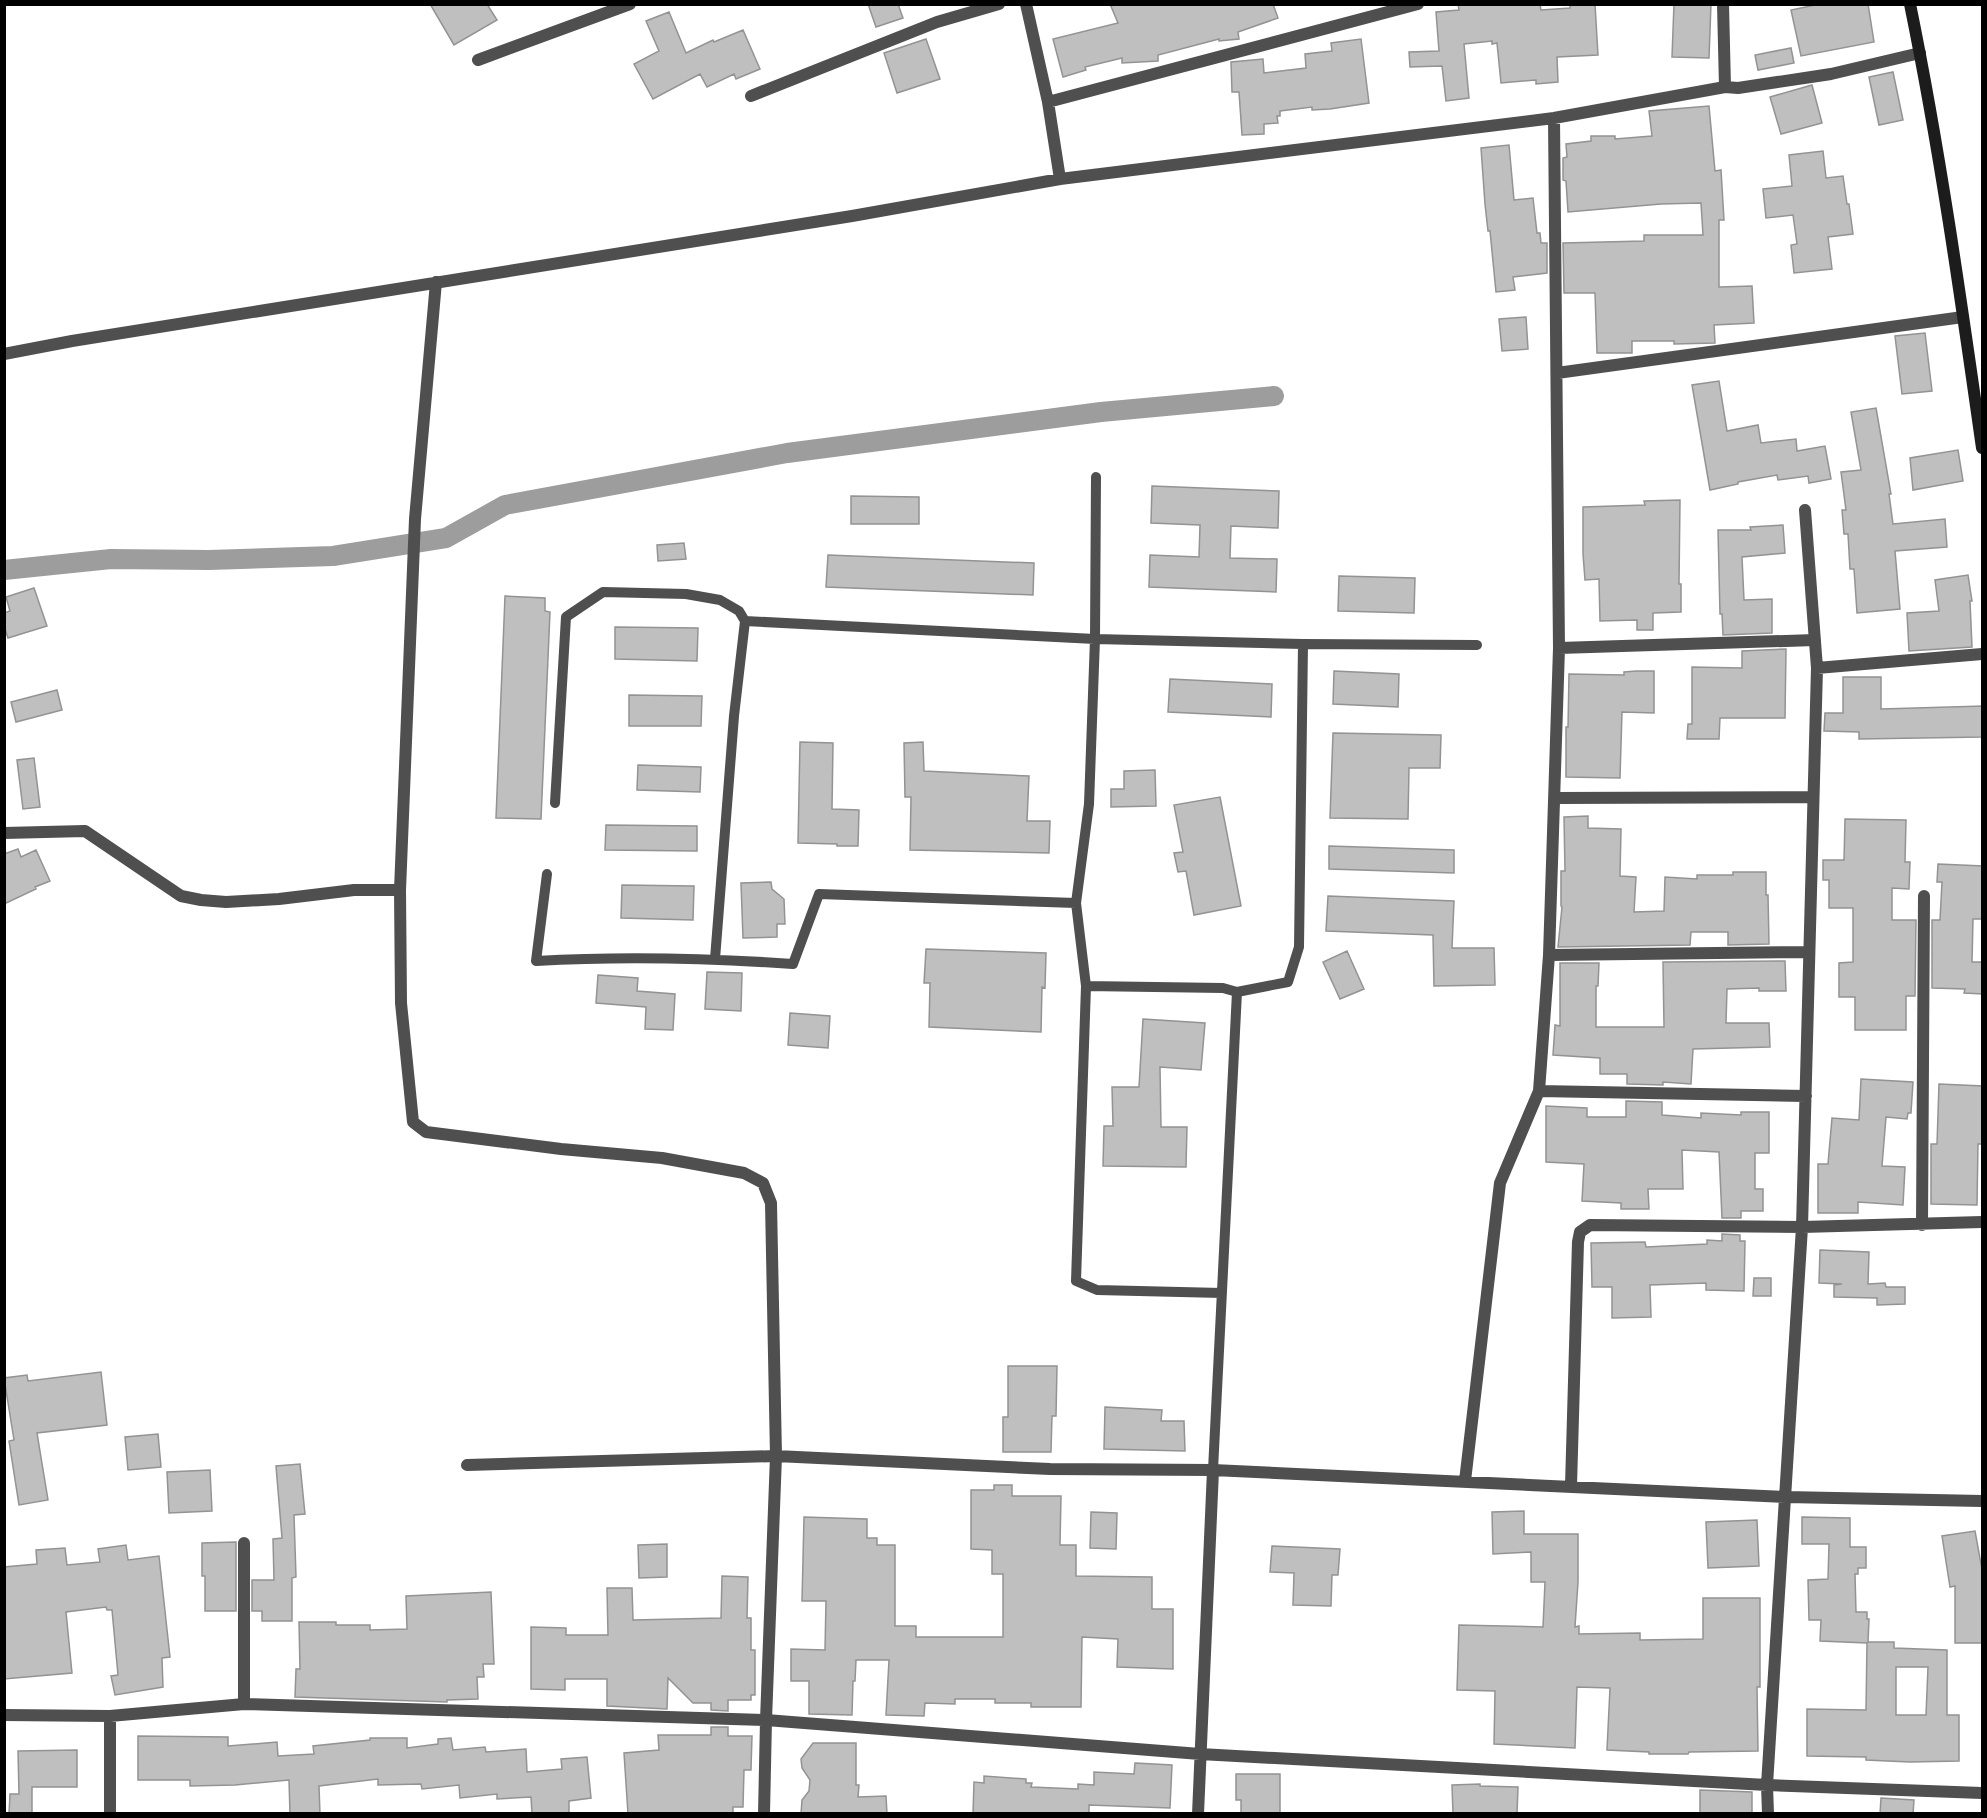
<svg xmlns="http://www.w3.org/2000/svg" width="1987" height="1818" viewBox="0 0 1987 1818" font-family="'Work Sans',sans-serif">
<style>
.lines{fill:none;stroke-linecap:round;stroke-linejoin:round}
.canal{stroke:#9d9d9d;stroke-width:20}
.building{fill:#bfbfbf;stroke:#939393;stroke-width:1.5;fill-rule:evenodd}
.lane{stroke:#4f4f4f;stroke-width:10}
.street{stroke:#4f4f4f;stroke-width:12}
.secondary{stroke:#1c1c1c;stroke-width:12}
</style>
<rect width="100%" height="100%" fill="#fff"/>
<g class="lines">
<path class="canal" d="M4,570L111,559L209,560L333,556L446,538L505,505L787,453L1101,412L1274,396"/>
</g>
<path class="building" d="M430,4H487L497,20L454,45Z
M868,4H898L903,18L876,27Z
M1110,4H1273L1278,18L1238,32L1239,39L1219,41V39L1158,55V61L1122,63V58L1085,67L1086,70L1063,77L1053,39L1118,23Z
M1458,4H1540L1541,10L1570,8V4H1595L1598,55L1557,57L1558,82L1536,84V80L1501,83L1497,43L1492,44V41L1464,44L1469,98L1446,101L1442,66L1410,67L1409,52L1439,51L1436,12L1459,10Z
M1674,4H1711L1709,58L1672,57Z
M1820,4H1868L1874,42L1801,56L1791,10Z
M669,12L686,53L713,40L714,42L743,30L760,69L736,79L734,74L707,87L700,74L653,99L634,64L659,51L646,21Z
M926,39L940,79L897,93L884,53Z
M1361,39L1369,103L1330,109L1312,110V107L1280,111V116H1277L1278,123L1264,124V134L1242,135L1239,92H1232L1231,62L1263,59L1264,73L1306,68L1305,54L1332,51L1331,43Z
M1791,48L1794,63L1758,70L1755,55Z
M1893,72L1903,120L1879,125L1869,77Z
M1812,85L1822,123L1781,134L1770,97Z
M1709,106L1715,171L1721,170L1724,220H1719V287L1752,286L1754,323L1714,325L1715,343L1674,344V341H1632V353H1597L1595,293H1564L1563,243L1644,241V235H1703L1701,203L1661,204L1568,212L1566,181L1563,180V158L1567,157L1566,144L1591,141V136H1615V139L1652,136L1649,111Z
M1509,145L1514,200L1533,198L1537,233H1540L1541,243H1547V273L1513,277L1515,290L1496,292L1490,231H1488L1485,204L1481,148Z
M1823,151L1826,178L1843,176L1847,204H1849L1853,234L1828,237L1832,269L1794,273L1791,245L1797,244L1793,215L1766,218L1763,189L1792,186L1789,155Z
M1526,317L1528,349L1502,351L1499,319Z
M1925,333L1932,391L1902,394L1895,336Z
M1719,381L1727,431L1758,425L1761,443L1796,439L1797,451L1825,446L1831,479L1809,483L1808,476L1778,480L1777,475L1738,482V484L1710,490L1692,385Z
M1876,408L1891,494H1889L1893,524L1945,519L1947,547L1895,551L1900,609L1857,613L1854,569H1850L1848,534H1844L1842,510H1846L1841,472L1861,470L1851,412Z
M1958,450L1963,481L1913,490L1910,458Z
M1152,486L1279,491L1278,528L1231,526L1230,558L1277,559L1276,592L1149,587L1150,555L1199,557L1200,525L1151,523Z
M851,496L919,497V524H851Z
M1680,500L1679,584H1681V612L1653,613V630H1637V620L1600,621L1599,579L1585,580L1583,554V507L1645,505L1644,501Z
M1783,525L1785,553L1742,557L1744,600L1772,599V633L1723,635L1722,614H1720L1718,530H1751L1750,527Z
M684,543L686,559L658,561L657,545Z
M828,555L1034,563L1033,595L826,587Z
M1968,575L1972,601H1970L1972,647L1909,651L1907,613L1939,611L1935,580Z
M1339,576L1415,578L1414,613L1338,611Z
M34,588L47,626L8,638L4,626V613L10,611L6,597Z
M505,596L545,598V611L550,612L541,819L496,818Z
M615,627L698,628L697,661L615,659Z
M1786,649L1785,718H1720L1719,739H1687L1688,724H1692V667L1742,668V651Z
M1334,671L1399,674L1398,707L1333,704Z
M1636,671H1654V713L1622,712L1620,778L1566,777V727H1568L1569,674L1624,675V672Z
M1843,677H1881V709L1983,706V737L1859,739V732L1824,731L1825,713H1843Z
M1170,679L1272,684L1271,717L1168,712Z
M57,690L62,710L16,722L11,702Z
M629,695L702,696L701,726H629Z
M1333,733L1441,735L1440,768H1409L1408,819L1330,818Z
M800,742L833,743L832,809L859,810L858,846H837V844L798,843Z
M923,742L924,771L1029,776L1027,821H1050L1049,853L910,850L911,797H905L904,743Z
M34,758L40,807L23,809L17,760Z
M638,765L701,767L700,792L637,790Z
M1155,770L1156,806L1111,807V789H1124V771Z
M1220,797L1241,906L1194,915L1186,871L1178,872L1174,853L1183,852L1174,805Z
M1588,816V828L1621,829L1620,876L1636,877L1634,912L1664,911L1665,877L1697,879V875H1733V872H1766V895H1768L1769,944L1728,945V932H1691L1690,945L1558,947L1562,907L1561,906V871H1565L1564,817Z
M1845,819L1906,820L1905,862H1910L1909,889L1892,888V920H1916L1915,996H1906V1030H1855V997H1839V963L1853,962V908H1829V880H1823V860H1844Z
M606,825L697,826V851L605,850Z
M1329,846L1454,850V873L1329,869Z
M18,849L21,857L36,850L50,881L35,887L36,889L4,904V854Z
M1938,864L1983,866V919H1973L1972,962H1983V994L1964,993L1965,989L1932,988V920H1940L1942,882H1937Z
M771,882L772,889L784,899L785,924H777V937L743,938L741,883Z
M622,885L694,886L693,920L621,918Z
M1328,896L1454,901L1452,948H1494L1495,985L1434,986L1433,935L1326,931Z
M926,949L1046,953L1045,988L1042,987L1041,1032L929,1027L930,983H924Z
M1347,951L1364,989L1340,999L1323,962Z
M1785,961L1786,991H1759V988L1727,989L1726,1023H1769L1770,1047L1693,1049L1691,1084L1663,1082V1085L1627,1084V1074H1600V1058L1553,1055L1555,1025L1560,1026V963H1599L1598,986H1596V1027H1664L1663,962Z
M707,972L742,973L741,1011L705,1009Z
M598,975L638,978L637,991L675,994L673,1030L645,1029L646,1007L596,1003Z
M790,1013L830,1016L828,1048L788,1045Z
M1143,1019L1205,1023L1201,1070L1160,1067L1161,1127H1187L1186,1167L1103,1166L1104,1126H1113L1112,1087H1139Z
M1861,1079L1913,1082L1911,1113H1908L1907,1119L1886,1117L1882,1166L1905,1167L1903,1205L1858,1202V1213H1818V1164H1828L1832,1118L1859,1120Z
M1939,1084L1983,1086V1144H1978L1977,1205L1931,1204V1144H1937Z
M1626,1101L1662,1102V1115L1701,1118V1113L1741,1115V1112H1769V1153H1755V1189H1763V1211H1741V1218H1722L1719,1152L1682,1150L1683,1189H1648L1649,1209H1621V1203L1582,1201L1584,1164L1546,1162V1106L1587,1108V1117H1626Z
M1722,1234L1740,1235V1241H1745L1744,1291L1706,1290V1283L1650,1285L1651,1317L1612,1318V1287H1592L1591,1243L1645,1242L1646,1247L1707,1244V1240L1722,1241Z
M1820,1250L1869,1252L1868,1284L1885,1283L1886,1287H1905V1304L1877,1305V1298L1834,1297V1285L1842,1284L1819,1283Z
M1754,1278H1771V1296H1753Z
M1008,1366H1057L1056,1416H1052L1051,1452H1003V1417H1008Z
M101,1372L107,1425L37,1433L48,1500L19,1505L9,1441L14,1440L4,1378L27,1375L28,1381Z
M1105,1407L1162,1410L1161,1421H1184L1185,1451L1104,1449Z
M158,1434L161,1467L128,1470L125,1437Z
M300,1464L305,1514L294,1515L296,1577L292,1578V1621H262V1611H252V1580H274L273,1539L282,1538L276,1466Z
M210,1470L212,1511L169,1513L167,1472Z
M994,1485H1012V1496H1061L1060,1545H1076V1576L1152,1577V1609H1173V1669L1117,1667L1118,1639L1082,1637L1081,1707H1031V1703H995V1699H955V1704L925,1703L924,1716L886,1715L889,1660H856L855,1681H853L852,1715L809,1714V1681H791V1649L825,1650L826,1601H802L804,1517L867,1519V1538H877V1545H895V1626H916V1637H1003V1574H992V1550L971,1549V1490H994Z
M1524,1511V1534H1578V1582L1575,1627L1579,1626V1634L1640,1633V1640L1703,1639V1598H1760V1687H1757L1758,1751L1689,1752L1688,1754H1649V1752L1607,1750L1610,1688L1577,1687L1575,1748L1494,1744L1495,1691L1457,1690L1459,1625L1543,1627L1545,1582H1531V1552L1493,1554L1492,1512Z
M1091,1512L1117,1513L1116,1549L1090,1548Z
M1802,1517L1850,1518V1547H1866V1568H1858V1574H1855L1856,1612H1867V1619H1869L1868,1642H1894V1648L1947,1650V1715H1959V1761L1910,1762L1866,1760V1757L1807,1756V1709L1866,1710L1867,1643L1820,1641L1821,1620H1809L1808,1580L1828,1579L1829,1544H1802ZM1896,1667H1928L1926,1715H1896Z
M1757,1520L1759,1566L1708,1568L1706,1522Z
M1975,1531L1983,1575V1643H1955V1586L1950,1587L1942,1536Z
M236,1542V1611H205V1576H202V1543Z
M667,1544V1577L639,1578L638,1545Z
M126,1545L128,1560L159,1556L170,1657L162,1658L163,1687L115,1695L111,1676L118,1675L112,1610H107L106,1607L66,1612L72,1673L4,1679V1567L37,1564L36,1550L65,1548L67,1565L100,1562L98,1549Z
M1272,1546L1340,1549L1338,1575H1332L1331,1606L1293,1605L1294,1573L1270,1572Z
M722,1576L748,1577L747,1618H751V1650H755V1695H751V1700H728V1711L711,1710V1703H693L668,1678L667,1709L607,1706V1679H565V1690L531,1689V1627L566,1628V1635H608L607,1588H632L633,1620L721,1618Z
M491,1592L494,1664H483L484,1677H477L478,1699L447,1700V1702L295,1697L296,1669H300L299,1622H336V1625H370V1630L407,1629L406,1596Z
M711,1727H728V1736H752L751,1770H744L743,1807H733V1814H628L624,1753L659,1750L658,1735H711Z
M138,1736L228,1737V1746L277,1742L278,1756L314,1754L313,1746L370,1740V1738H407V1748L438,1744V1739L451,1738L453,1750L485,1747L486,1752L526,1749L527,1772L562,1769L561,1759L587,1757L591,1798L569,1801V1814H532L531,1797L497,1799V1794L460,1798L459,1785L422,1789L421,1784L378,1785V1779L319,1786L320,1814H290L289,1780L235,1785L190,1786V1780H138Z
M813,1743H856V1785H859L858,1797L886,1796L887,1814H801L802,1800L809,1791L810,1780L802,1768L801,1759Z
M77,1750V1787H32V1814H9L10,1794H19L18,1751Z
M1135,1763L1172,1765L1170,1808L1089,1805V1814H973L974,1782L984,1783V1776L1026,1779V1783H1032L1031,1787L1078,1789V1784L1094,1785V1772L1134,1774Z
M1236,1774H1280V1814H1241V1800H1236Z
M1480,1784V1786L1518,1787L1517,1814H1453L1452,1785Z
M1700,1790L1752,1792V1814H1700Z
M1881,1798L1914,1800L1913,1814H1880Z"/>
<g class="lines">
<path class="lane" d="M1096,477L1095,639L1089,804L1076,903L1086,986L1076,1281L1097,1290L1222,1293
M745,621L1095,639L1303,644L1477,645
M555,803L566,617L603,592L686,594L720,600L739,611L745,621L734,716L715,959
M547,874L536,961C622,956 708,958 793,964L819,894L1076,903
M1086,986L1223,988L1237,992L1288,982L1299,947L1303,644
M1213,1470L1237,992"/>
<path class="street" d="M1026,4L1048,102L1060,179
M1723,4L1725,87
M478,60L630,4
M751,96L937,22L999,4
M1048,102L1418,4
M436,282L415,519L400,890L401,1003L413,1122L426,1132L561,1149L662,1158L744,1173L763,1183L771,1203L776,1456L766,1720L764,1814
M4,354L72,341L852,216L1060,179L1554,118L1725,87L1738,88L1831,74L1920,53
M1557,373L1963,317
M1559,648L1815,640
M1817,668L1982,654
M1555,798L1813,797
M4,833L85,831L181,896L201,900L226,902L279,899L354,890H400
M1549,955L1809,952
M1539,1091L1806,1096
M1922,1225L1924,896
M467,1465L776,1456L1050,1469L1213,1470L1786,1497L1982,1501
M1465,1481L1500,1183L1539,1091L1549,955L1559,648L1554,118
M1571,1486L1578,1242L1580,1232L1590,1225L1802,1227L1982,1222
M244,1704V1543
M4,1715L110,1716L244,1704L766,1720L1200,1754L1767,1785L1982,1793
M110,1814V1716
M1198,1814L1213,1470
M1768,1814L1767,1785L1802,1227L1817,668L1805,510"/>
<path class="secondary" d="M1910,4C1940,151 1961,300 1982,448"/>
</g>
<rect width="1987" height="1818" fill="none" stroke="#000000" stroke-width="12"/>
</svg>
